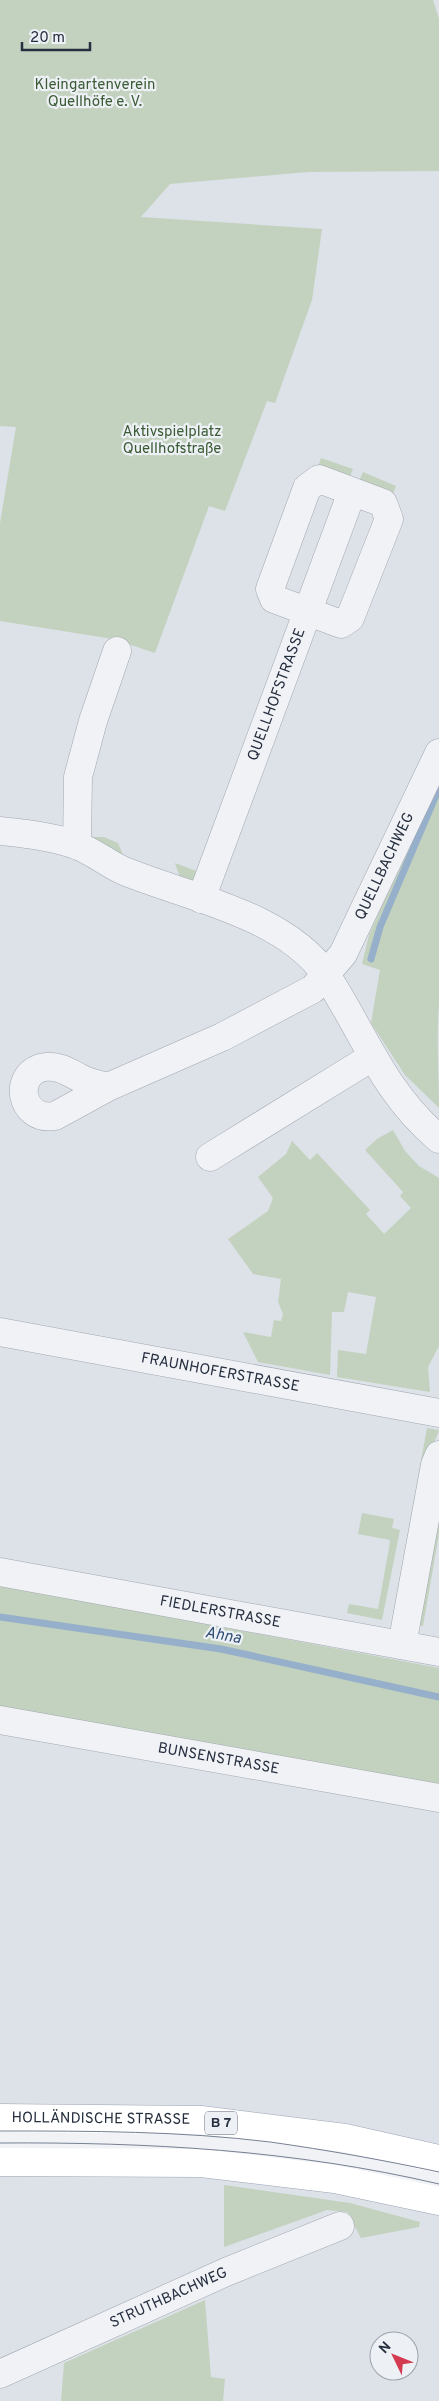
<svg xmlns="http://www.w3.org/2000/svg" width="439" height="2401" viewBox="0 0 439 2401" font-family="Overpass,sans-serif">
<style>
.green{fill:#c3d2be}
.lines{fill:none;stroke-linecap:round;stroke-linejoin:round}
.stream{stroke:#96afca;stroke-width:7}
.minor-casing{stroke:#a2a8b2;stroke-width:29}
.major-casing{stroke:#9ca5b4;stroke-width:29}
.minor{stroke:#f0f2f6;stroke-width:28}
.major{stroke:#fff;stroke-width:28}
.tram{stroke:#768092;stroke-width:1}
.labels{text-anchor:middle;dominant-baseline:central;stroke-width:4.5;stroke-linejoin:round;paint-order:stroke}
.shield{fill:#edf0f5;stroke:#626976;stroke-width:1}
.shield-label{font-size:14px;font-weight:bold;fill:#262f3f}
.park-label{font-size:15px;fill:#3a5b33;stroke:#edf0f5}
.street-label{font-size:15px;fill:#262f3f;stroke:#edf0f5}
.water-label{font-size:16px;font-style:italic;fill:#2e4d75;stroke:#edf0f5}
</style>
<rect width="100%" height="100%" fill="#dde1e8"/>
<path class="green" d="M0,0H433L439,19V171L308,172L170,184L141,217L322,229L312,300L275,403L267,401L225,511L209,506L155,653L113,639L0,621V523L16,427L0,426Z
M321,458L353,469L349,479L318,467Z
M363,472L396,486L392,496L358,483Z
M439,776V1005C436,1040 439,1074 439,1108L405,1075L371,1023L380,970L362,964L369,935Z
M93,837H104L118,843L126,862L89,839Z
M175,863L202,873L199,880L182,883Z
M393,1130L405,1151L419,1166L439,1178V1346L428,1367L430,1392L337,1377L338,1350L366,1354L376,1297L348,1292L344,1312H332L330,1375L258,1362L243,1332L271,1337L274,1320L281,1321L283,1314L278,1302L281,1279L253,1274L228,1239L268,1211L273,1198L258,1177L286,1154L292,1141L310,1160L317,1153L370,1210L366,1214L384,1234L411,1208L400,1196L403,1192L365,1150L377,1139Z
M427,1428L439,1430L438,1433L430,1452L397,1621L392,1620Z
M439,1502V1534L423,1626L416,1625Z
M362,1513L394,1519L392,1528L400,1530L382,1620L347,1613L349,1604L378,1609L389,1548L390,1540L358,1534Z
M0,1585L439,1668V1793L0,1711Z
M224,2185L350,2203L420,2222L419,2227L361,2238L347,2212L327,2210L224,2247Z
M205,2300L211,2377L225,2379L223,2401H61L64,2363Z"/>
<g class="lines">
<path class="stream" d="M371,959L380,927L439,788
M0,1617L221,1649L439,1697"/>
<g class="minor-casing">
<g id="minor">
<path d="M319,479L383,503L389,519L350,618L341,624L274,599L270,589L307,488Z"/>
<path d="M0,831C21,833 59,838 78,846C94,852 108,864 124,871C188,897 285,915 326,975C364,1033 383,1092 439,1139"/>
<path d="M77,845L78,777L93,721L117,651"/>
<path id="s1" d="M201,899L352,492"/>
<path id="s2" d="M108,1087C99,1085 90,1083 82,1079C70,1073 59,1065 45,1067C12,1072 19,1122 55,1116L108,1087L222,1037L313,989L343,954L439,753"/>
<path d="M210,1157L372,1057"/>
<path id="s3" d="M0,1332L439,1413"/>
<path id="s4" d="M0,1572L439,1652"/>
<path d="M402,1645L435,1465L439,1455"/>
<path id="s5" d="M0,1720L439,1798"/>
<path d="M0,2137C148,2136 294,2144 439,2178"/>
<path id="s6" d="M0,2374L226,2272L340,2226"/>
</g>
</g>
<g class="major-casing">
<g id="major">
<path id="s7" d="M0,2118L201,2120L345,2138L439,2159"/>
<path d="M0,2162L201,2163L335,2179L439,2201"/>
</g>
</g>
<use href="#minor" class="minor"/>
<use href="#major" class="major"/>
<path class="tram" d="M0,2131C90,2131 181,2131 270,2142C327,2150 383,2160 439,2172
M0,2143C148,2142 294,2150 439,2184"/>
</g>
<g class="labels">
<rect class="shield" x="205" y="2111.5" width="32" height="23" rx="4"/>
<g class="shield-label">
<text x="221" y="2123">B 7</text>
</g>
<g class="park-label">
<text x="95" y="85">Kleingartenverein<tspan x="95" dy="17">Quellhöfe e. V.</tspan></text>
<text x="172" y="432">Aktivspielplatz<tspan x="172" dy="17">Quellhofstraße</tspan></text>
</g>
<g class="street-label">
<text stroke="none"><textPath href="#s1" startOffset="218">QUELLHOFSTRASSE</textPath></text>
<text stroke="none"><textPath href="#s2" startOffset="579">QUELLBACHWEG</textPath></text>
<text stroke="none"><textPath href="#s3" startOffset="224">FRAUNHOFERSTRASSE</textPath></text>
<text stroke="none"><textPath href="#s4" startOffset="224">FIEDLERSTRASSE</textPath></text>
<text stroke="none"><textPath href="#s5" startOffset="222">BUNSENSTRASSE</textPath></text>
<text stroke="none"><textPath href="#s7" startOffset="101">HOLLÄNDISCHE STRASSE</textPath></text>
<text stroke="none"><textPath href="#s6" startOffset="185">STRUTHBACHWEG</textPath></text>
</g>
<g class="water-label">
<text transform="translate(223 1636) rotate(10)">Ahna</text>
</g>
</g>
<g transform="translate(394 2356) rotate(313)"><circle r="24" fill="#edf0f5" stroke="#9da3ac"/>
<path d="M0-4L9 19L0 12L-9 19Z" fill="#d43b51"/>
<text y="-8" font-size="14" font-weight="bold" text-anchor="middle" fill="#262f3f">N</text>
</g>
<path d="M22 42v8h68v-8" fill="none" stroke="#262f3f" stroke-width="2.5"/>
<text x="30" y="42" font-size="15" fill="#262f3f" stroke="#edf0f5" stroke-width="4" paint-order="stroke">20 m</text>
</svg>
